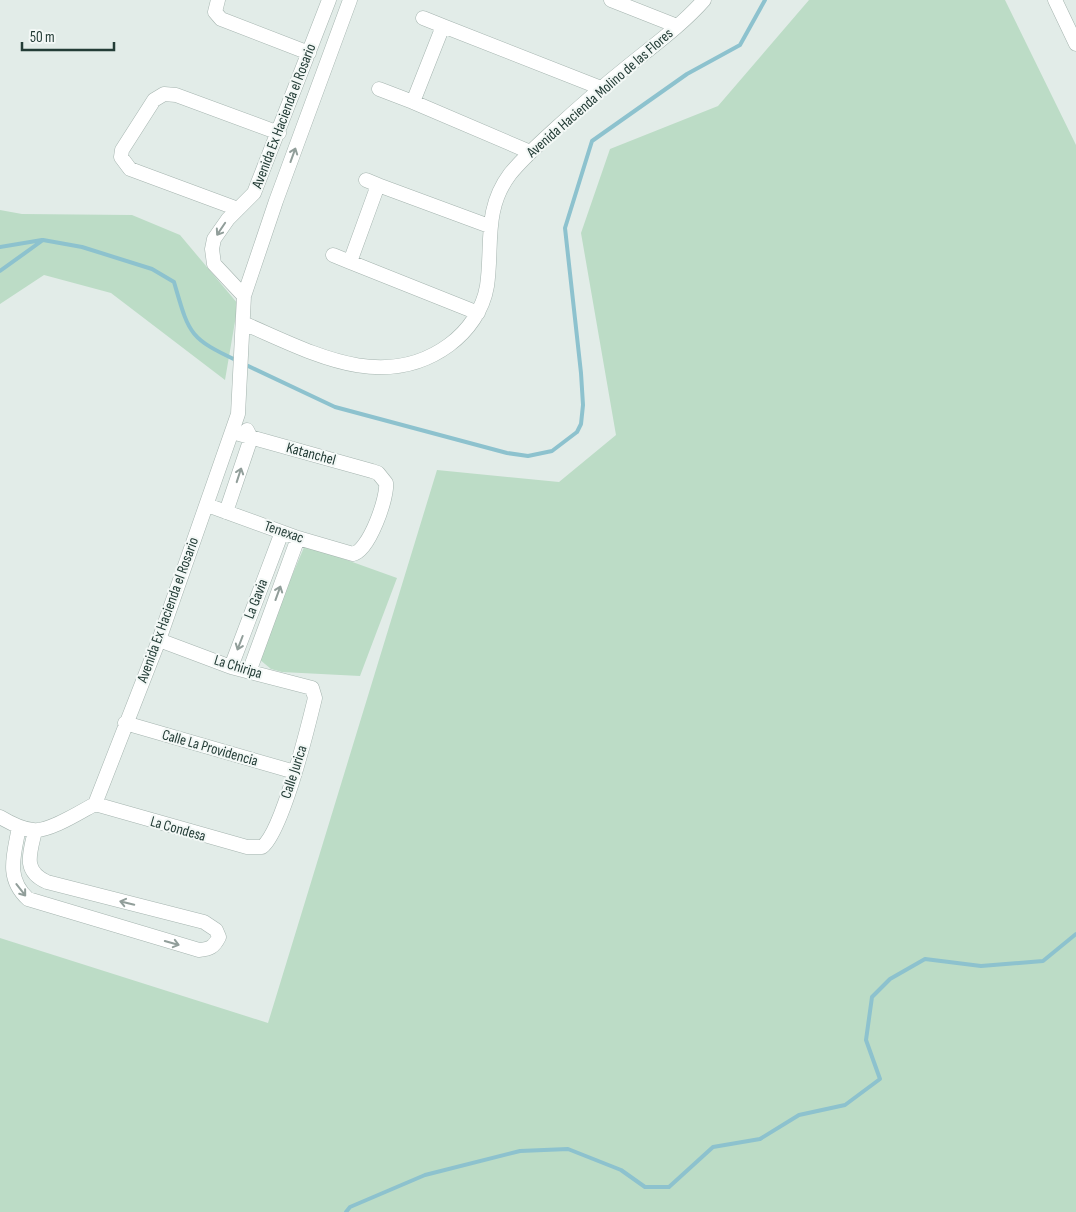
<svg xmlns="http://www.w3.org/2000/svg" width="1076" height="1212" viewBox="0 0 1076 1212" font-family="'Sofia Sans Condensed',sans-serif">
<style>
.green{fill:#bcdcc6}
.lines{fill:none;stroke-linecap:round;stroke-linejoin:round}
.stream{stroke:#8dc2ce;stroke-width:4}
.minor-casing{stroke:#a5b4af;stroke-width:15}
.minor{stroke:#fff;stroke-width:14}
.oneway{stroke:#919e9a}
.labels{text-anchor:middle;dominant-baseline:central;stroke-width:4;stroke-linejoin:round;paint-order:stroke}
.street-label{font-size:15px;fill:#233c36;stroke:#f3f8f6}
</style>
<rect width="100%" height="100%" fill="#e2ece8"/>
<path class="green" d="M809,0H1005L1076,145V1212H0V938L268,1023L437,470L559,482L616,435L581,233L610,149L718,106Z
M0,210L22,214L132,215L180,235L238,304L225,380L111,293L44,275L0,304Z
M305,545L397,578L360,676L282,672L271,669L259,659L260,651Z"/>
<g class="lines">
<path class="stream" d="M0,247L42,240
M0,271L43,240L82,247L152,269L174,282C189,333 188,338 238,361
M244,364L335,407L507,453L528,456L552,451L577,432L581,424L583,405L581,373L565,228L592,141L687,74L740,45L765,0
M346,1212L350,1207L425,1175L520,1151L568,1149L621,1170L645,1187H669L713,1147L760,1139L799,1115L845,1105L880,1079L866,1040L872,997L890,979L925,959L981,966L1043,961L1076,934"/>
<g class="minor-casing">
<path id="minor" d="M218,0L215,12L221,19L309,53
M329,0L254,193L228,219L214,239L212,249L214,264L244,296L276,201L350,0
M611,0L677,26
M1055,0L1076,44
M423,18L443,26
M379,89L413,102
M530,152L413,102L443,26L601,88
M366,180L378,185
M238,209L130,169L121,157L122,150L154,100L164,94L176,95L279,133
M333,255L350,262
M478,313L350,262L378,185L489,226
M243,323C309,351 382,394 449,345C468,331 483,310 487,286C493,245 483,210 510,174C523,158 538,145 553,131C577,109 602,87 627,67C654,45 682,25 704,0
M207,505L298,538L353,554C369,551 388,497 386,483L378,473L372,471L232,432
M226,512L251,438L247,430
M231,667L282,532
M249,672L298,538
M125,723L295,772
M95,804L159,640L238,414L244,296
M95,804L247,847H262C282,832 308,727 315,698L312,688L231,667L159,640
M0,817C10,823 21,829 33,830C49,832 80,812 95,804
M19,827C14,855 5,878 28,899L199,950C210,949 214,947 219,937L216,930L204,922L47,882C22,871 30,853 35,831"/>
</g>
<use href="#minor" class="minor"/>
</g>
<defs><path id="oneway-shaft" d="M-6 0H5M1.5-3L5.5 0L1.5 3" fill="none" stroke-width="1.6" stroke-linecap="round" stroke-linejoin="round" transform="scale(1.25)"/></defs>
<g class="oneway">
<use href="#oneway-shaft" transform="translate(293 155) rotate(-70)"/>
<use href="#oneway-shaft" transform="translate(221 229) rotate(124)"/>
<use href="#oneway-shaft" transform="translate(239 475) rotate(-72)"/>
<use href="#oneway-shaft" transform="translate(278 593) rotate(-70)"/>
<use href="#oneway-shaft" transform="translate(240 643) rotate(111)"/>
<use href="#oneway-shaft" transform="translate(21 890) rotate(52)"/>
<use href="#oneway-shaft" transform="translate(127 903) rotate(-166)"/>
<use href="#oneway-shaft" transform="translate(172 943) rotate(16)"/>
</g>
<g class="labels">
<g class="street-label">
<text transform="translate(600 93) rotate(-41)">Avenida Hacienda Molino de las Flores</text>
<text transform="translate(284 116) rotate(-69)">Avenida Ex Hacienda el Rosario</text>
<text transform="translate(311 454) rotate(15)">Katanchel</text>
<text transform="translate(284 532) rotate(19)">Tenexac</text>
<text transform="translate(256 599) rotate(-69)">La Gavia</text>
<text transform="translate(168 610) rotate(-70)">Avenida Ex Hacienda el Rosario</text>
<text transform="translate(238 667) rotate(17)">La Chiripa</text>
<text transform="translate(210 748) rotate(16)">Calle La Providencia</text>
<text transform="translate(294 772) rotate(-72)">Calle Jurica</text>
<text transform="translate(178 829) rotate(16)">La Condesa</text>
</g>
</g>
<path d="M22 42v8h92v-8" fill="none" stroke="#233c36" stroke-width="2.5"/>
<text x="30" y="42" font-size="15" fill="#233c36" stroke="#f3f8f6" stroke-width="4" paint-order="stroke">50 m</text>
</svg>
